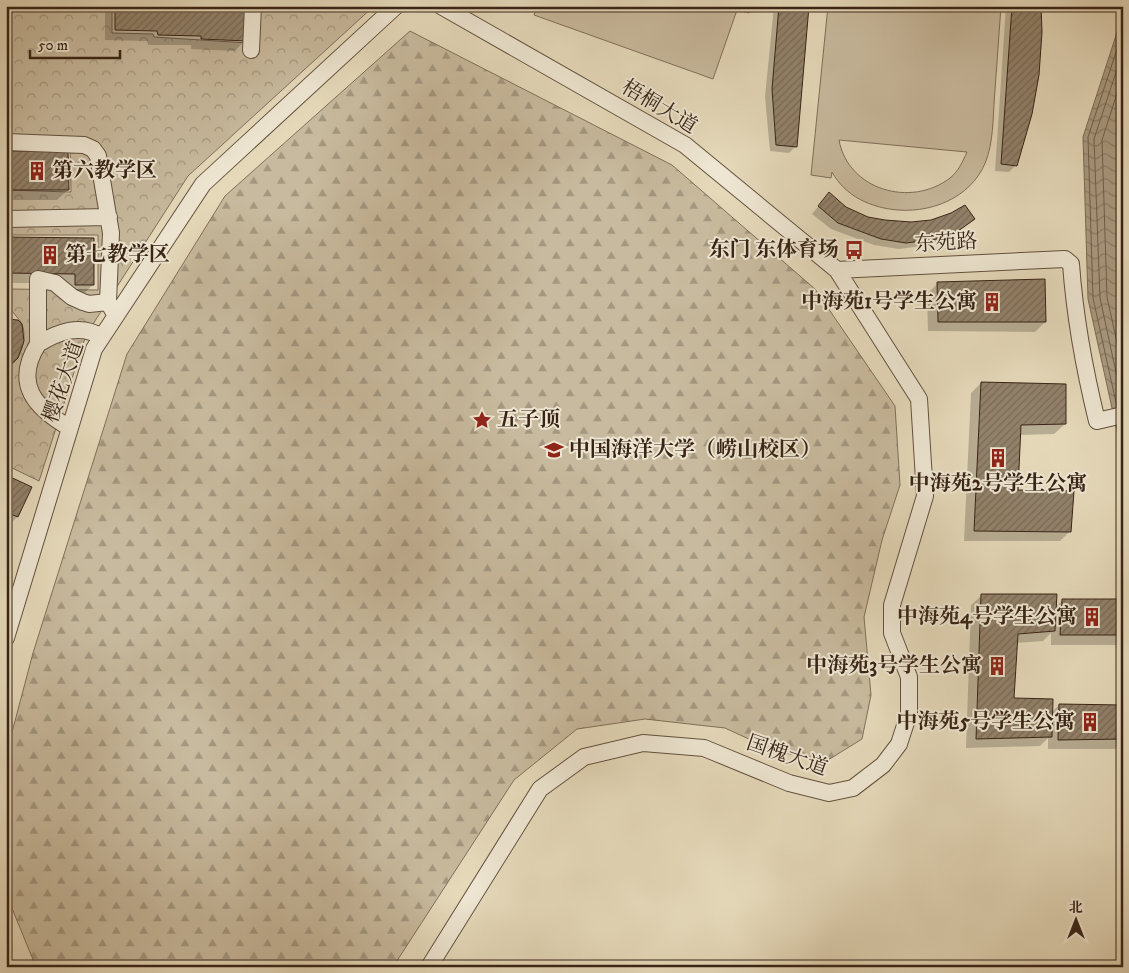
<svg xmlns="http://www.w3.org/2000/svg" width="1129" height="973" viewBox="0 0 1129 973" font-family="'IM FELL DW Pica','Noto Serif SC',serif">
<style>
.forest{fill:url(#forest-firs);stroke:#806f5a}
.park{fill:url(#park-crowns);stroke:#806f5a}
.garden{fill:#c8ba9e;stroke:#806f5a;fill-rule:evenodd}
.water{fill:url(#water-waves);stroke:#7c6b57}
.shadow{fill:#0003}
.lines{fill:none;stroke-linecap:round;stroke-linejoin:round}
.shore{stroke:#71604c;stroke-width:1}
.building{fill:url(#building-hatch);stroke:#382416}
.minor-casing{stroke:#63513f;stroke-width:18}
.minor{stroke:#eee6d2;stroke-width:16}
.labels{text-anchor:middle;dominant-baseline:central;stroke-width:4;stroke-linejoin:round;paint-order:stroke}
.street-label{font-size:21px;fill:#382416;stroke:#eee6d2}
.poi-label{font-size:21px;font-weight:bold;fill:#382416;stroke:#eee6d2;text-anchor:end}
</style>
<defs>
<pattern id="forest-firs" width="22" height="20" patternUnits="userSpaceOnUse" patternTransform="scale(1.25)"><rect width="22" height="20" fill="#c8ba9e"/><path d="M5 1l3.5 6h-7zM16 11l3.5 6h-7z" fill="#a39780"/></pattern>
<pattern id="park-crowns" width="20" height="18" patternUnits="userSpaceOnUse" patternTransform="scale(1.25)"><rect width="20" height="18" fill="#c8ba9e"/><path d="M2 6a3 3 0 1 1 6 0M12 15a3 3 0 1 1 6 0" fill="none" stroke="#a39780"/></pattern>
<pattern id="water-waves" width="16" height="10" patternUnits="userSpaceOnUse" patternTransform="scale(1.25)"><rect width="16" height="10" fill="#aa9b82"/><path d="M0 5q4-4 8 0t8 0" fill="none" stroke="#8b7e69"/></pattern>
<pattern id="building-hatch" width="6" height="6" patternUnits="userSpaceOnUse" patternTransform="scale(1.25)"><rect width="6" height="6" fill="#92826b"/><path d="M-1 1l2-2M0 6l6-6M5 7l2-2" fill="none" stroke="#786a57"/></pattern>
</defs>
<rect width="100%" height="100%" fill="#e5d9ba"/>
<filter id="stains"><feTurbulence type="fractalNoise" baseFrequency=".004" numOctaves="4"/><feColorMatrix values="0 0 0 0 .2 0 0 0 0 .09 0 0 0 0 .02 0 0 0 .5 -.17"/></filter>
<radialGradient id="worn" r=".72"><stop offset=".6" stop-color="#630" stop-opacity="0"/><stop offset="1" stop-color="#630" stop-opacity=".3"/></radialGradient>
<path class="forest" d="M410,31L672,165L815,289L895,406L900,485L882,540L864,617L871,695L862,739L828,760L777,752L725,728L645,719L577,729L514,780L393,967H36L7,896L6,755L33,653L127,354L225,196Z"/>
<path class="park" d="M6,6H112V33L153,34L154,37L248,43V6H374L188,176L86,335L39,481L6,465V369C20,361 28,340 22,324C20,320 15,315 12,311L6,310V289L98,290V235H6V190L71,192L70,140L6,138Z"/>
<path class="garden" d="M537,6L728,7L752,6L749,13L737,10L713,79L534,15Z
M828,6H1001C999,34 997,62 995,90C993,111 994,134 988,155C977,194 936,213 898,210C871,208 845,196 832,172L831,178L811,175ZM839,140L967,152C963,161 958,172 950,178C911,208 848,190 839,140Z"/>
<path class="water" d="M1123,14V458L1088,299L1083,137Z"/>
<path class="shadow" d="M105,6H240L245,40L235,51L191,49V45H148L147,41L105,40Z
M774,6H807L796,146L789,153L770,151L765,97Z
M1006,6H1039L1037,75L1024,142L1016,165L1009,172L995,171Z
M6,152L68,190L57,200H6Z
M829,193L846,208L868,218L911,224L974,219L950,237L929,245L899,249L874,245L831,229L812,214Z
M6,238L93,239V285L82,295L65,283H6Z
M938,283L1045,322L1035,332L928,331L927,294Z
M981,383L1065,424L1054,434L1019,435L1016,492L1070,531L1060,541H964L971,393Z
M6,476L17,517L7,527H6Z
M982,595L1055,608L1063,600L1123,601V642L1119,645H1051V633L1043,641L1016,643L1013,700L1051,713L1059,705L1123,707V741L1115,749H1048V738L1040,746L966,748L971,605Z"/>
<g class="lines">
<path class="shore" d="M1123,51L1094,139L1100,298L1123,405
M1123,75L1102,140L1107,297L1123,370
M1117,407L1093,298L1088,137L1123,31"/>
</g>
<path class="building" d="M115,6L247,7V41L201,39V36L158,35L157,31L115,30Z
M779,6H809L797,147L776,145L772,89Z
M1012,6H1041L1042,32L1039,75L1032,114L1017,166L1001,164Z
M6,151H68L69,190H6Z
M829,192L846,207L868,217L885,220L911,222L931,220L951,213L965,205L975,219L958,231L937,239L906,243L881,239L838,223L818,206Z
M6,237L94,238V285H75V274L6,273Z
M1045,279L1046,322H938L937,282Z
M6,319L18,320L22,324L24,341L18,358L6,369Z
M981,382L1066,384V424L1021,425L1018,490L1074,491L1071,532L974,531Z
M6,475L32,487L18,517L8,513L6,518Z
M981,594H1057L1055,631L1018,634L1014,698L1053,699L1052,737L976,739Z
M1062,599H1123V635H1060Z
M1059,704L1123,705V739L1058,740Z"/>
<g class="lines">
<g class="minor-casing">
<path id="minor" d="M251,50L253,6
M6,142L84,145L93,149L98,156L111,233L108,302L116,316
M6,219L109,217
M837,270L1065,259L1071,264C1075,319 1084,368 1097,421L1123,415
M102,337C80,323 58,332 38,344V279L55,283L72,297L83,302L89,304L108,302
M38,344C13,384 35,408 70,428
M6,638L94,349L203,184L396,6
M429,967L540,789L584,757L643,743L704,748L789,783L829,793L853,788L883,765L899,744L909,713V677L892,633V605L925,496L919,399L837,270L685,145L441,6"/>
</g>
<use href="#minor" class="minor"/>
</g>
<defs>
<g id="building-bare" transform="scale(1.5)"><path d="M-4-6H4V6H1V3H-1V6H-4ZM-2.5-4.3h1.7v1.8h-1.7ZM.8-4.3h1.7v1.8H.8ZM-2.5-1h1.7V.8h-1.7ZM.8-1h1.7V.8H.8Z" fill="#8f2418" stroke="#eee6d2" stroke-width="2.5" paint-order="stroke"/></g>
<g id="bus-bare" transform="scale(1.5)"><path d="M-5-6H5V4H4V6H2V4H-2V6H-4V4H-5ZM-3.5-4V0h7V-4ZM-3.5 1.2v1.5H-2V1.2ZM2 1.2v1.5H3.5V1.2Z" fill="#8f2418" stroke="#eee6d2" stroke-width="2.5" paint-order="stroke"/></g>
<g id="sight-bare" transform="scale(1.5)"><path d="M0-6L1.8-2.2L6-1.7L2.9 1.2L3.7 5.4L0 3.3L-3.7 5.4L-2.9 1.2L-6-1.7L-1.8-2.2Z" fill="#8f2418" stroke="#eee6d2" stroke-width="2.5" paint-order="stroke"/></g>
<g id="university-bare" transform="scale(1.5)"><path d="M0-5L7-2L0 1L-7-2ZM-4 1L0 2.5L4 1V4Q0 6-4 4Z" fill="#8f2418" stroke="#eee6d2" stroke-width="2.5" paint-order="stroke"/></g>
</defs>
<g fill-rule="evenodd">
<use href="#building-bare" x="37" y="171"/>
<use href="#bus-bare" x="854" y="250"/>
<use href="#building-bare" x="50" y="255"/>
<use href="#building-bare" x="992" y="302"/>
<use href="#sight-bare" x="482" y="420"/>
<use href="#university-bare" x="554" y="450"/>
<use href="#building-bare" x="998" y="458"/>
<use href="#building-bare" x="1092" y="617"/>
<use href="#building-bare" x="997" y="666"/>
<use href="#building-bare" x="1090" y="722"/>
</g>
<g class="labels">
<g class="street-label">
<text transform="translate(659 107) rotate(31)">梧桐大道</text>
<text transform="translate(946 243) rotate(-3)">东苑路</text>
<text transform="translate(64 382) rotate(-71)">樱花大道</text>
<text transform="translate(787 756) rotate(19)">国槐大道</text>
</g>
<g class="poi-label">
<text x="52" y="171" text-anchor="start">第六教学区</text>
<text x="839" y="250">东门 东体育场</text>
<text x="65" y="255" text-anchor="start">第七教学区</text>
<text x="977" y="302">中海苑1号学生公寓</text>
<text x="497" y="420" text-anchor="start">五子顶</text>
<text x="569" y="450" text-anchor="start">中国海洋大学（崂山校区）</text>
<text x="998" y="484" text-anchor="middle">中海苑2号学生公寓</text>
<text x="1077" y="617">中海苑4号学生公寓</text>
<text x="982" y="666">中海苑3号学生公寓</text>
<text x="1075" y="722">中海苑5号学生公寓</text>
</g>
</g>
<rect width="1129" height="973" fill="none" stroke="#e5d9ba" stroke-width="25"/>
<rect x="8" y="8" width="1114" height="958" fill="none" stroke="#382416" stroke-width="2.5"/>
<rect x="12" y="12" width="1104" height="948" fill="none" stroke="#382416"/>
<g transform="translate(1076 920)" stroke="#eee6d2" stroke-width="4" paint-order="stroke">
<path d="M0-4L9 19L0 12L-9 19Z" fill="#382416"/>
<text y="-8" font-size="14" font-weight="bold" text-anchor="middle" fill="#382416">北</text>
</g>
<path d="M30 50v8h90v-8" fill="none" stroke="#382416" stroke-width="2.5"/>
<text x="38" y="50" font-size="15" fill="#382416" stroke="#eee6d2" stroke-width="4" paint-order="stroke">50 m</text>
<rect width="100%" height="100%" filter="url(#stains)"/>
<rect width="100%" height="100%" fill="url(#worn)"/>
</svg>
